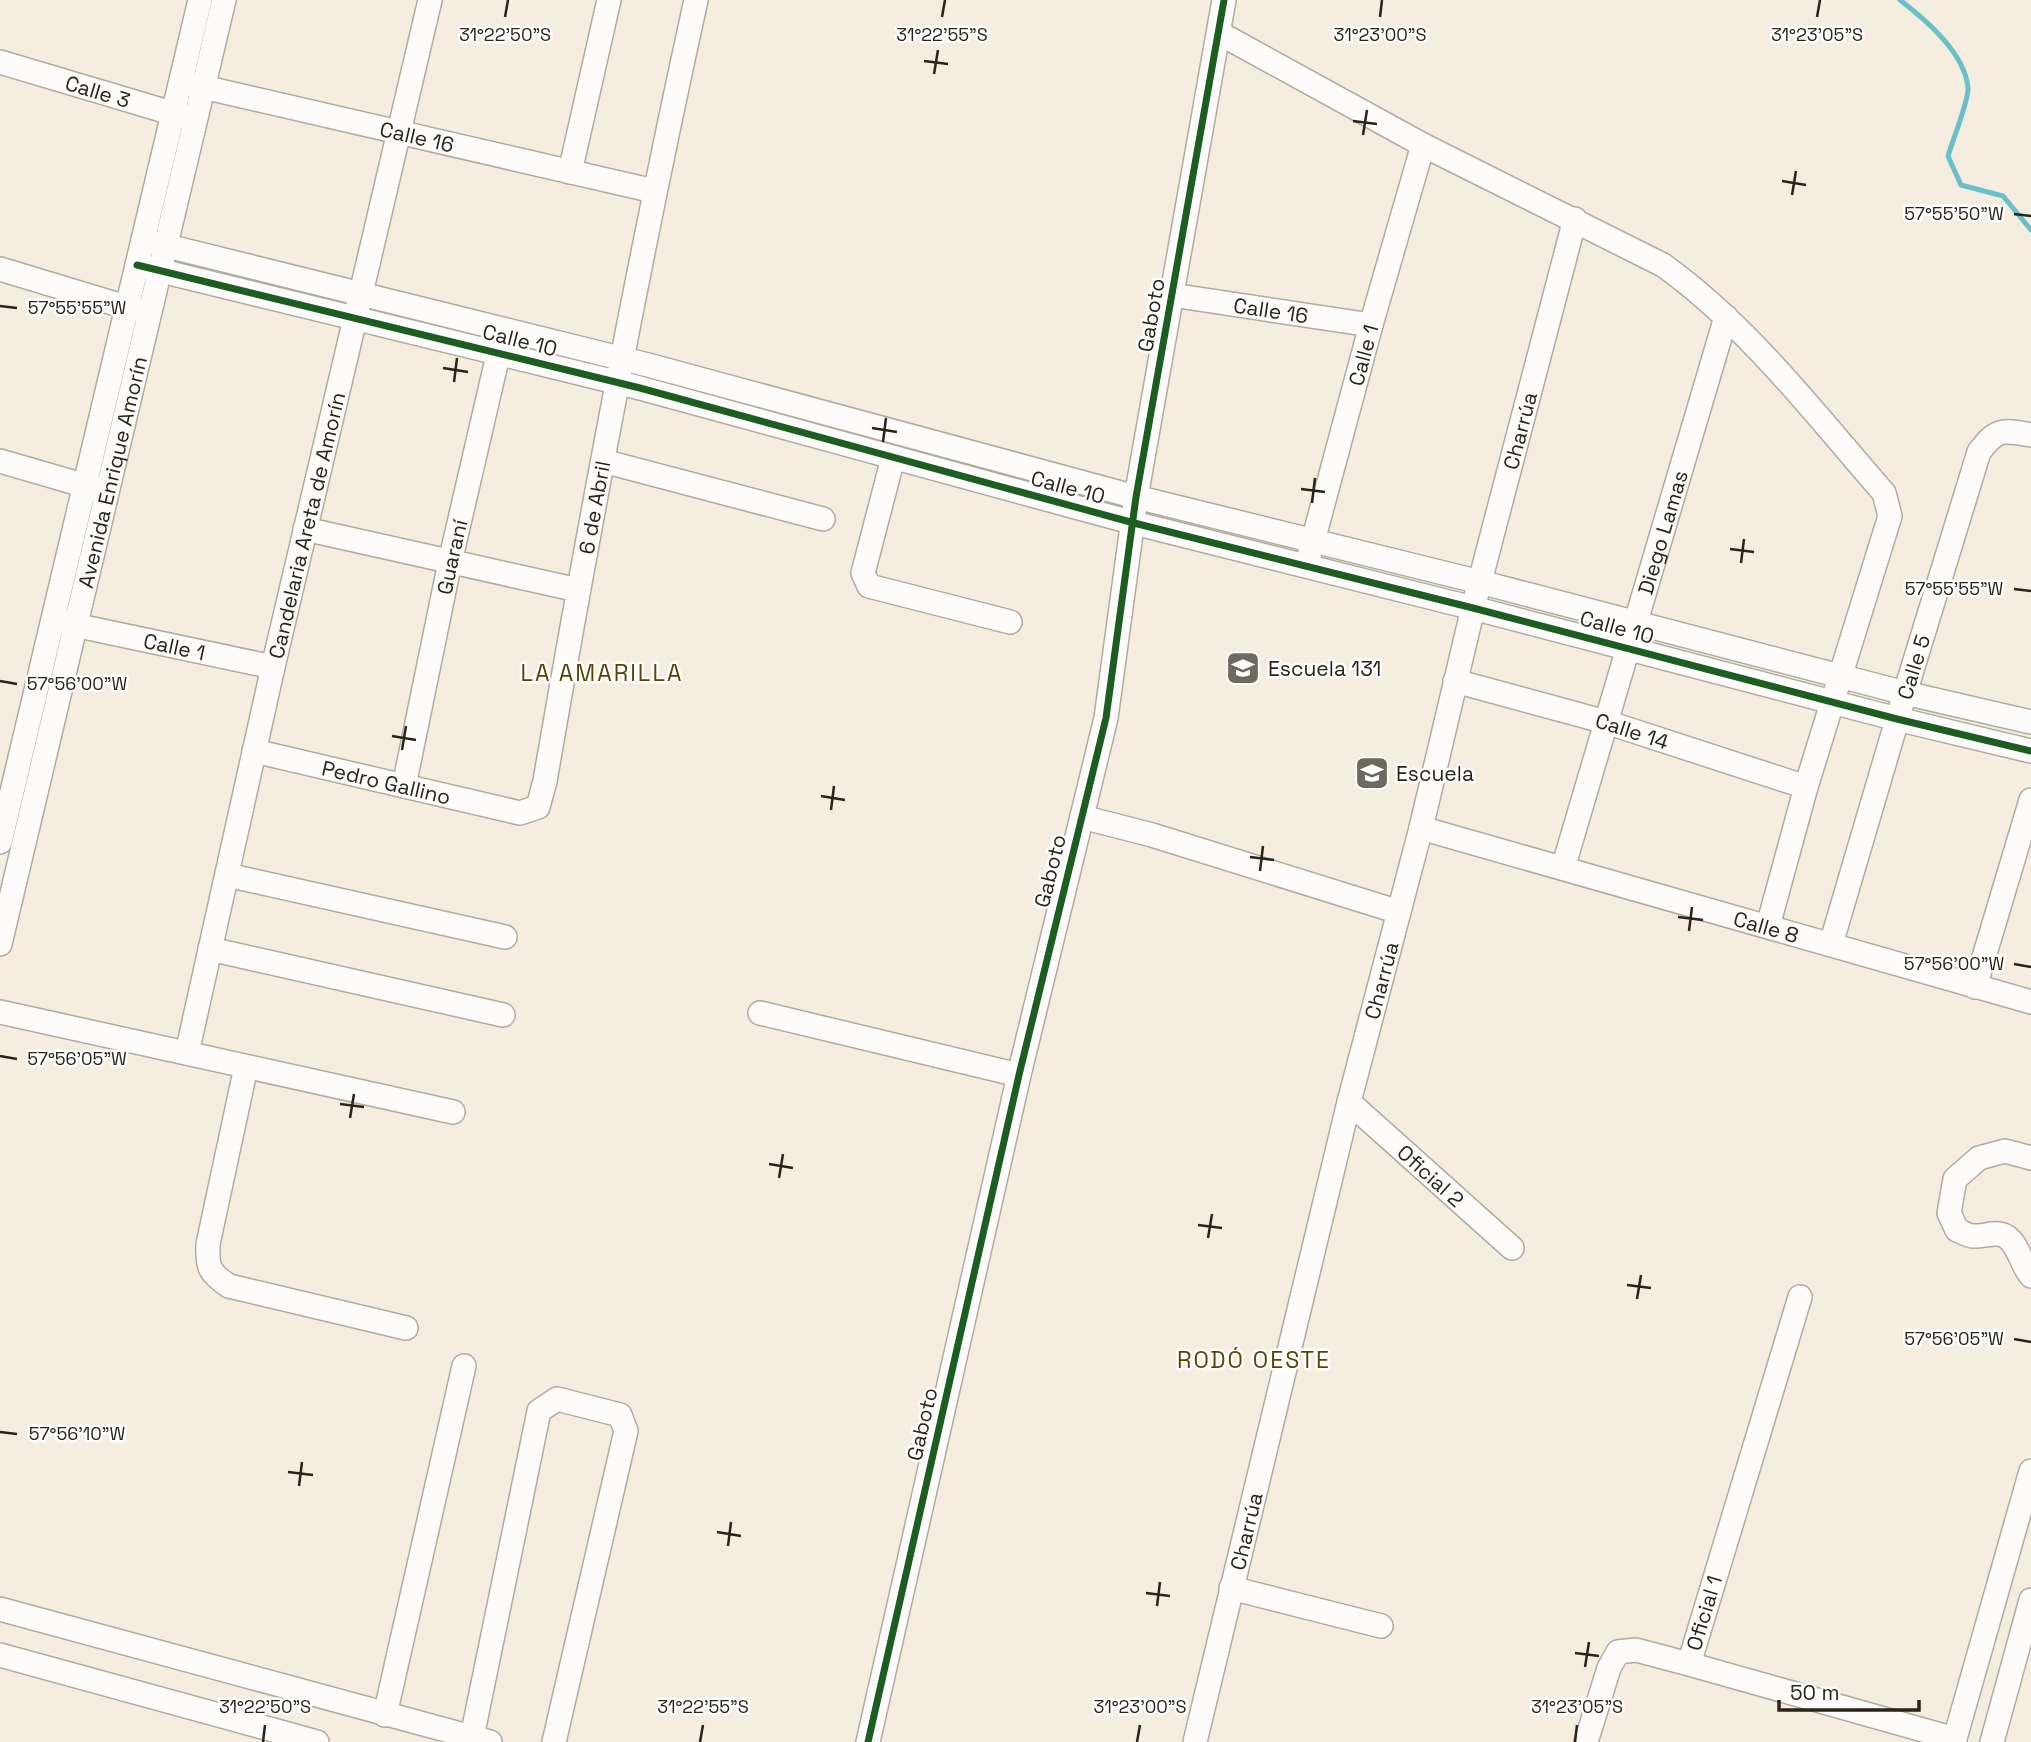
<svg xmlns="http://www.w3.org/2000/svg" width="2031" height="1742" viewBox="0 0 2031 1742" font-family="'Space Grotesk',sans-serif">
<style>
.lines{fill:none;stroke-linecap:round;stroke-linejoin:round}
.stream{stroke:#6ac0c9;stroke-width:5}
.minor-casing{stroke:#b1ab9f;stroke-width:26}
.minor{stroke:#fefcfa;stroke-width:23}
.cycleway-casing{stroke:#fff;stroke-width:11}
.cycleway{stroke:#1b5e20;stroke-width:7}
.ticks{fill:none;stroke:#292318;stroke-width:2.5}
.labels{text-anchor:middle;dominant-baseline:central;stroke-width:5;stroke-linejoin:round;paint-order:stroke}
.street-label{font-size:21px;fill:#292318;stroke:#fff}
.poi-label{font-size:21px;fill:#292318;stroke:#fff;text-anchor:start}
.neighbourhood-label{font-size:23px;letter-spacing:2px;fill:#594302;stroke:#fff}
.ticks-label{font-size:18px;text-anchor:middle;fill:#292318;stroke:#fff;stroke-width:5;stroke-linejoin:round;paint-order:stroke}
</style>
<rect width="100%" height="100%" fill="#f5eddf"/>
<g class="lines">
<path class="stream" d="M1900,0C1926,20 1965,53 1968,88C1969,100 1952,142 1948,156L1961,185L2003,196L2031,230"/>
<g class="minor-casing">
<g id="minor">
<path d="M1219,33L1423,145L1663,265C1749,327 1815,414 1884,493L1890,516L1806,787L1768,926"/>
<path id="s1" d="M0,62L185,117"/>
<path id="s2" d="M190,84L654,191"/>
<path d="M570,172L609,0"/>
<path d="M143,240L648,365L1136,497L1480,582L1905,693L2031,722"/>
<path d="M137,265L640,388L1134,523L1473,608L1897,719L2031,751"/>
<path d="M0,269L139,311"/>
<path id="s3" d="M1172,295L1371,325"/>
<path d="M893,458L863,573L869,586L1010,622"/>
<path d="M0,461L100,490"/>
<path d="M603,461L823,519"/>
<path d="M305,529L578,590"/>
<path id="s4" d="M1309,556L1371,325L1423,145"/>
<path id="s5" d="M60,622L273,667"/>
<path id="s6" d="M1455,681L1606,722L1806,787"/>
<path id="s7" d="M254,751L520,813L538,807L545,781C590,520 639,259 696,0"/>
<path id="s8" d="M404,786L450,562L502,338"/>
<path d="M1082,817L1152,835L1399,912"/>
<path id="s9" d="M1421,828L2031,1002"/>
<path d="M0,842L200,0"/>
<path id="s10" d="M1563,868L1726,317"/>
<path d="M227,875L505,937"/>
<path id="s11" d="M0,944L224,0"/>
<path id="s12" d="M1831,944L1905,693L1979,452C1997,428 2002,430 2031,435"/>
<path d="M210,949L503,1015"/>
<path d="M1975,987L2031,800"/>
<path d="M0,1012L453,1112"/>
<path d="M760,1013L1019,1075"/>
<path id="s13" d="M187,1053L273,667L430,0"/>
<path d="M246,1067L208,1244C207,1267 209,1273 229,1286L406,1328"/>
<path id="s14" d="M1349,1102L1512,1248"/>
<path d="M2031,1158L2005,1151L1979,1158L1955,1179L1949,1213L1957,1230C1962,1232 1968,1236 1973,1236C1984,1237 1997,1230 2007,1237C2019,1246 2021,1264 2031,1276"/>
<path d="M1800,1297L1689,1664L1955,1739"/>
<path d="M1231,1588L1381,1626"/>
<path d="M0,1609L490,1742"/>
<path d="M0,1655L317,1742"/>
<path d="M385,1715L464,1366"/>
<path d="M472,1737L539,1411L557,1399L620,1415L626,1431L554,1742"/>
<path d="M868,1742L1019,1075L1106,718L1136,497L1224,0"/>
<path id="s15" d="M1195,1742L1349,1102L1421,828L1473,608L1575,219"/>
<path d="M1586,1742L1609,1668L1618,1652L1636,1650L1689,1664"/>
<path d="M1954,1742L2031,1471"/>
<path d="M1992,1742L2031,1600"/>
</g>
</g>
<use href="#minor" class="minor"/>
<g class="cycleway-casing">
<path id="cycleway" d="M137,265L640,388L1134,523L1473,608L1897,719L2031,751
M868,1742L1019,1075L1106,718L1136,497L1224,0"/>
</g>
<use href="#cycleway" class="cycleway"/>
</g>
<path class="ticks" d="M505,17L508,0M942,17L945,0M1380,17L1382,0M1817,17L1820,0M924,61L948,64M934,74L938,50M1353,121L1377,124M1363,135L1367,110M1782,181L1806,185M1792,195L1796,171M2014,214L2031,216M0,306L17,308M443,368L468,372M454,382L457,358M872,428L897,432M883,442L886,418M1301,489L1325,492M1312,503L1315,478M1730,549L1754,552M1741,563L1744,539M2014,589L2031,591M0,681L17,684M392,736L416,740M402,750L406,726M821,796L845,800M831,810L834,786M1250,857L1274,860M1260,871L1263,846M1678,917L1703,920M1689,931L1692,907M2014,964L2031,967M0,1056L17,1059M340,1104L364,1107M350,1118L354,1094M769,1164L793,1168M779,1178L783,1154M1198,1225L1222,1228M1208,1238L1212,1214M1627,1285L1651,1288M1637,1299L1641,1275M2014,1339L2031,1342M0,1432L17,1434M288,1472L313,1475M299,1486L302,1462M717,1532L741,1536M728,1546L731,1522M1146,1593L1170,1596M1157,1606L1160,1582M1575,1653L1599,1656M1585,1667L1589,1642M263,1742L265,1725M700,1742L703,1725M1137,1742L1140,1725M1575,1742L1577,1725"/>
<defs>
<g id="school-square" transform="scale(1.75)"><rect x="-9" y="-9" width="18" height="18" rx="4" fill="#706a5e" stroke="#fff"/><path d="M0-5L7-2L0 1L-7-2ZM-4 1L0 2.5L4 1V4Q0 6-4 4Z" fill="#fff"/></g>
</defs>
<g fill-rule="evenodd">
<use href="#school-square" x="1243" y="668"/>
<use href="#school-square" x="1372" y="773"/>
</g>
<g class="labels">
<g class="street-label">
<text stroke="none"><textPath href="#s1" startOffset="102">Calle 3</textPath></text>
<text stroke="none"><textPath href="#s2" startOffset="233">Calle 16</textPath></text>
<text stroke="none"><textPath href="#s3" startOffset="100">Calle 16</textPath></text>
<text transform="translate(1151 315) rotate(-80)">Gaboto</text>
<text transform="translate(520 340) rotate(14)">Calle 10</text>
<text stroke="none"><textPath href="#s4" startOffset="208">Calle 1</textPath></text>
<text stroke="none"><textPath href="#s15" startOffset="1351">Charrúa</textPath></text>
<text stroke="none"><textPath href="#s11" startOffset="485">Avenida Enrique Amorín</textPath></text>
<text transform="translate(1068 487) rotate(15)">Calle 10</text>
<text stroke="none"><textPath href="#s7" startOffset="597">6 de Abril</textPath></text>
<text stroke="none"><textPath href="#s13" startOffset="541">Candelaria Areta de Amorín</textPath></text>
<text stroke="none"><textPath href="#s10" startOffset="350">Diego Lamas</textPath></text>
<text stroke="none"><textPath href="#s8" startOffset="234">Guaraní</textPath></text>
<text transform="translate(1617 627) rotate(15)">Calle 10</text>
<text stroke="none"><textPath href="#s5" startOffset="117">Calle 1</textPath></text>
<text stroke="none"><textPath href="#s12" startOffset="289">Calle 5</textPath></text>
<text stroke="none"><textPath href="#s6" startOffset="184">Calle 14</textPath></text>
<text stroke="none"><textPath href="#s7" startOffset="136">Pedro Gallino</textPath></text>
<text transform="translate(1050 871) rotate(-76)">Gaboto</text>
<text stroke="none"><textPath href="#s9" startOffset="359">Calle 8</textPath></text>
<text stroke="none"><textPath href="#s15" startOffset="784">Charrúa</textPath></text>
<text stroke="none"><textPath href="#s14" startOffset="110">Oficial 2</textPath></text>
<text transform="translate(922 1424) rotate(-77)">Gaboto</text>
<text stroke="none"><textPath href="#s15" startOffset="217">Charrúa</textPath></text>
<text transform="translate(1704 1613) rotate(-73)">Oficial 1</text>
</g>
<g class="poi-label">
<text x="1268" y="668">Escuela 131</text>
<text x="1396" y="773">Escuela</text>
</g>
<g class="neighbourhood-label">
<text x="602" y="673">LA AMARILLA</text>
<text x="1254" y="1360">RODÓ OESTE</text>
</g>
</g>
<g class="ticks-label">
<text x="505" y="41">31°22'50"S</text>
<text x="942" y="41">31°22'55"S</text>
<text x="1380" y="41">31°23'00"S</text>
<text x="1817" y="41">31°23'05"S</text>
<text x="1954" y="220">57°55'50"W</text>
<text x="77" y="314">57°55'55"W</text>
<text x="1954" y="595">57°55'55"W</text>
<text x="77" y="690">57°56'00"W</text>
<text x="1954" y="970">57°56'00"W</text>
<text x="77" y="1065">57°56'05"W</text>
<text x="1954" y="1345">57°56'05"W</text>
<text x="77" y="1440">57°56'10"W</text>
<text x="265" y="1713">31°22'50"S</text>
<text x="703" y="1713">31°22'55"S</text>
<text x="1140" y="1713">31°23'00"S</text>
<text x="1577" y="1713">31°23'05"S</text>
</g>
<path d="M1779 1700v10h140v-10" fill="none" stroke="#292318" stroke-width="3.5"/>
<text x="1790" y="1700" font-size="21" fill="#292318" stroke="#ffffff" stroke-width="5" paint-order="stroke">50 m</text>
</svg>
